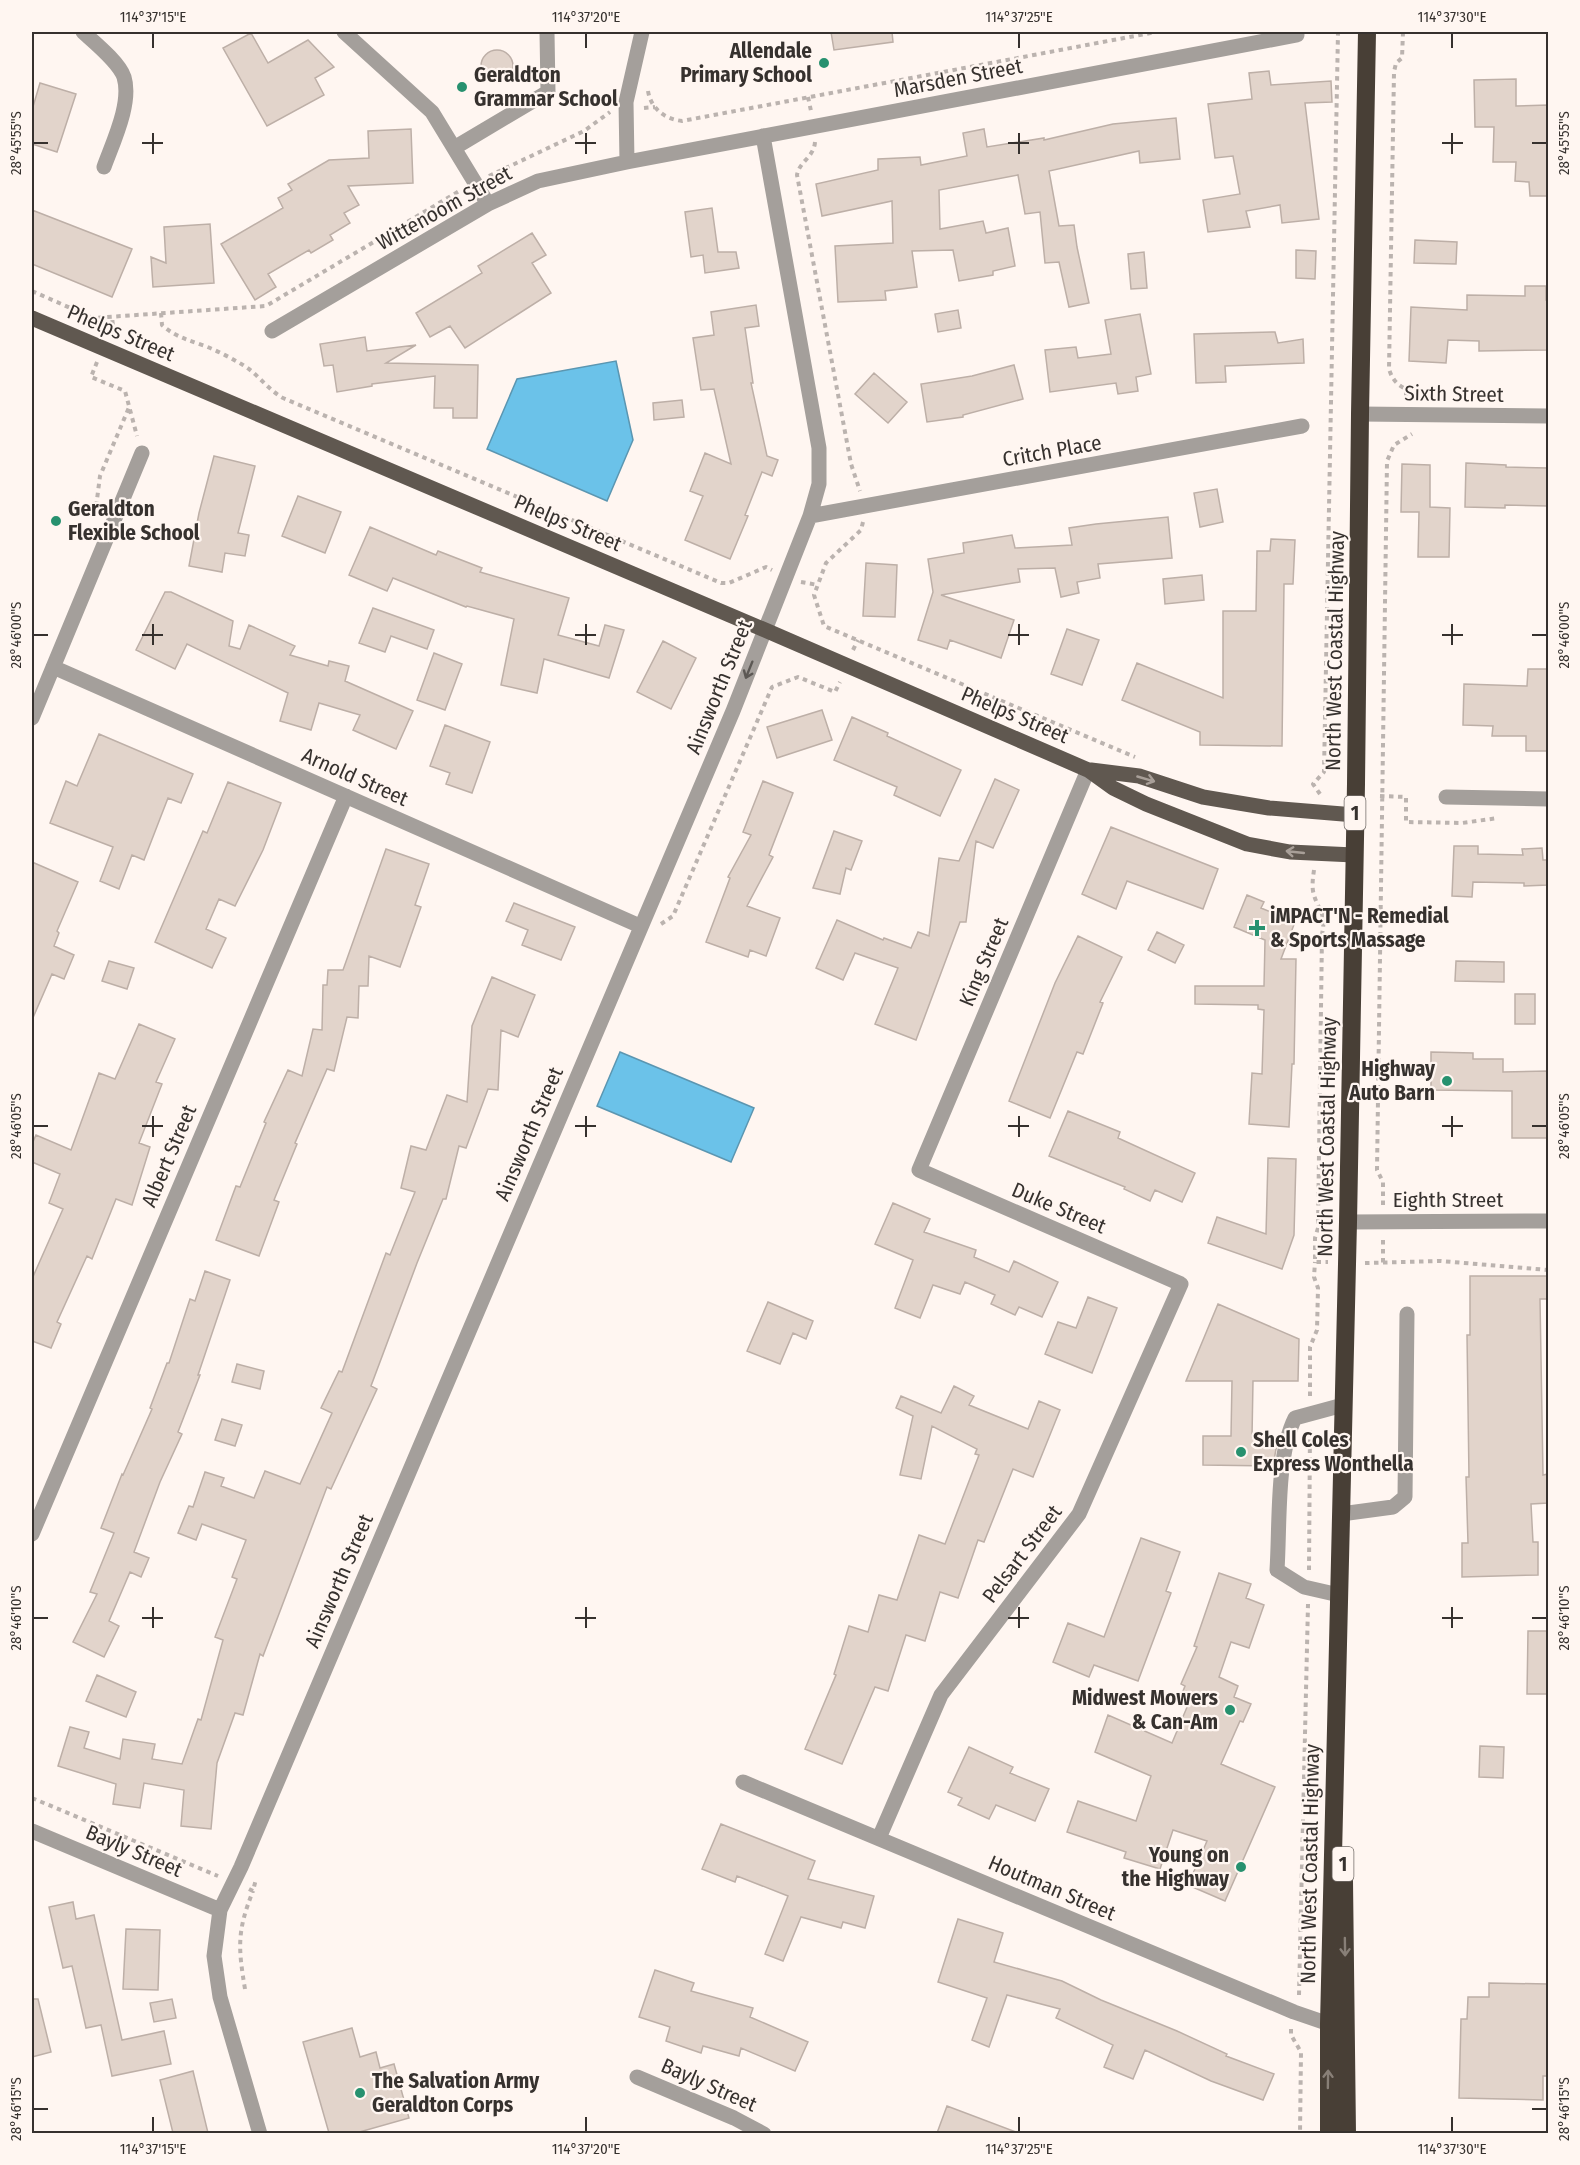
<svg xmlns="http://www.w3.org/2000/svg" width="1580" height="2165" viewBox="0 0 1580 2165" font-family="'Fira Sans Condensed',sans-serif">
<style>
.water{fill:#6bc2e9;stroke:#5b96b1;stroke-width:1.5}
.building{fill:#e2d4cb;stroke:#bdafa7;stroke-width:1.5}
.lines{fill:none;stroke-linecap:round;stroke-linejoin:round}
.path{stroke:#bbb3af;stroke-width:4;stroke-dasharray:4.5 4.5;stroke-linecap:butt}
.minor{stroke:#a49f9b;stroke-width:15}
.major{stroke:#605850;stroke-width:15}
.highway{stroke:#483f36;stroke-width:18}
.oneway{stroke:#5c5854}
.oneway2{stroke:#a89f98}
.oneway3{stroke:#887f77}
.ticks{fill:none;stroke:#36312e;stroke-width:2}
.poi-dot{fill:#27916f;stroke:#fff6f1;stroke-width:2}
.labels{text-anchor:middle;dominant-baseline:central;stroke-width:4.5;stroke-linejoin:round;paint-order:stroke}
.shield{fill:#fff6f1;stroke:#726c68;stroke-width:1.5}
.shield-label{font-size:20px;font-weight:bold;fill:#36312e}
.poi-label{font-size:21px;font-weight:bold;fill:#36312e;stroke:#fff6f1;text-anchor:start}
.street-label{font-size:21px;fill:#36312e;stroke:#fff6f1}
.neatline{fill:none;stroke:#36312e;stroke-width:2}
.ticks-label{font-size:15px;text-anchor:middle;fill:#36312e}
</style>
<rect width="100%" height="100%" fill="#fff6f1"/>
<path class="water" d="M616,361L633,440L607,501L487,449L517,379Z
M620,1052L754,1108L731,1162L597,1106Z"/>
<path class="building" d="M831,32H892L893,42L834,50Z
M251,33L268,63L308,40L334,67L315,78L324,95L267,126L223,48Z
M481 66a16 16 0 1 1 32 0a16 16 0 1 1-32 0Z
M1269,71L1271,85L1331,81L1332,102L1305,103L1319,219L1282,223L1280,205L1246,211L1250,227L1208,232L1203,200L1240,194L1233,156L1215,158L1208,104L1252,99L1249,73Z
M1516,79V106L1548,105V148H1547L1548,196H1530L1529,182L1515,181L1516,162H1493L1494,127H1475L1474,80Z
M40,83L76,94L57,152L32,144V110Z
M1176,118L1180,159L1140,163L1139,151L1049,171L1059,226L1074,225L1077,247L1089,303L1069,307L1059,262L1045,263L1040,212L1025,214L1018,175L939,190L940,229L983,221L986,233L1008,228L1015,266L993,271V275L959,281L953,250L912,251L917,287L885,291L886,300L838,302L835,246L893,243L892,201L822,216L816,184L878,170V159L920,157L921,165L967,156L963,133L984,129L987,147L1044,138V140L1113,124Z
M411,129L413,183L348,186L359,205L344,213L350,223L330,235L333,240L311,253L309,250L268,274L276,287L255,300L221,244L283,208L278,198L292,190L288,184L329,160L369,158L368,131Z
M712,208L718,252H736L739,268L705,273L703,255L691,257L685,212Z
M32,210L132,249L112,297L32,264Z
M210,224L214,283L153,287L151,257L166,263L164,227Z
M532,233L546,255L532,263L551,293L465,348L450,326L430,337L416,313L482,273L478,266Z
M1415,240L1457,242L1456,264L1414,263Z
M1296,250L1316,251L1315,279L1296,278Z
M1144,252L1147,288L1131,289L1128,254Z
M1525,286H1546V300H1548V350L1479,351V341L1448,340L1446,363L1409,361L1411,307L1467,310V295L1525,296Z
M756,305L759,326L745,328L753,383H751L767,456L778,460L772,476L762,472L745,515L748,516L730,559L685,540L703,496L690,491L705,453L731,464L714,389L701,390L693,338L714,335L711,312Z
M958,310L961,328L938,332L935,314Z
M1140,314L1151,374L1136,377L1138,391L1118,394L1116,383L1050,392L1045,350L1076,347L1078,358L1111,354L1105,320Z
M1275,332L1278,343L1303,339L1304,363L1225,366L1226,382L1196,383L1194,334Z
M365,337L367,351L416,345L386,363L478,365L477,418H453V408H434L435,376L372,384V386L337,392L333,365L324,366L320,344Z
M1014,365L1023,399L963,415V417L927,422L921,384L972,376Z
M874,373L907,402L888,423L855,394Z
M682,400L684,417L654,420L653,403Z
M214,456L255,466L238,533L249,535L245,556L225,553L222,572L189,566L199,513Z
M1466,463L1506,465V467L1548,468V506L1505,505V508L1465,507Z
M1402,464L1430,465V507L1450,508L1449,557H1418L1419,512H1401Z
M1217,489L1223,522L1200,527L1194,493Z
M298,496L341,512L325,553L282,536Z
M1168,517L1172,558L1098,564L1100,578L1077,582L1079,593L1061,597L1055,568L1018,569L1020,582L941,595L1014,620L1001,658L950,640L947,649L918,640L933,592L928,559L964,553L963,543L1012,535L1015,548L1072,545L1069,528L1096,524Z
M370,527L436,555L438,551L482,568L480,572L569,598L558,635L599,646L605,625L624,630L609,678L544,659L537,693L501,685L514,619L467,606L466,607L393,578L387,591L349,575Z
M1271,539L1295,540L1293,584H1284L1282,746L1200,745V732L1122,700L1137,663L1223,698V611H1256L1257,551H1270Z
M866,563L897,565L895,617L863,616Z
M1202,575L1204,600L1165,604L1163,579Z
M165,592H171L233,621L229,646L240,649L249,625L295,646L290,655L328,666L329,661L349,666L345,681L413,711L396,749L353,730L360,715L319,703L311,730L280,721L288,693L187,644L175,669L136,650Z
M373,608L434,630L427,649L391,636L385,652L359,643Z
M1067,629L1099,640L1082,685L1051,674Z
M663,641L696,658L671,709L637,692Z
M434,653L462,664L445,710L417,700Z
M1528,669H1548V751H1526V736H1492L1493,726L1463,725L1464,684L1527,686Z
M822,710L832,740L777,758L767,727Z
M852,717L888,733L887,736L961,770L940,816L894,795L897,787L834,760Z
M445,725L490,742L472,793L446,784L450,773L430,766Z
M99,734L193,774L181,803L168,798L144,860L132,855L119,889L100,881L113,847L50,823L66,781L77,786Z
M995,779L1019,790L993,848L976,841L966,922H960L916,1040L875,1024L898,968L855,953L843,980L816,968L837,920L883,940L884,938L911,948L918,932L929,936L939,858L959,861Z
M763,781L793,793L769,855L773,857L747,906L780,918L766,956L750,950L748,957L706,942L730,878L728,877L751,835L743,832Z
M228,782L281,803L263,850L235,906L219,899L206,929L226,938L212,968L155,942L203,831L207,833Z
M1111,827L1218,869L1203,909L1127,881L1116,909L1082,894Z
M834,831L862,841L851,870L846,868L840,894L813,888Z
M1454,846H1478V854L1523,855L1522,849L1542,848L1543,860H1548V885L1524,886V883L1473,882L1472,897L1452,896Z
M386,849L429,864L415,905L421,907L400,967L369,956L368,986H359L358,1018L347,1017L334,1071L327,1069L295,1143L297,1144L274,1200L279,1202L259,1256L216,1240L236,1186L240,1187L266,1123L264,1122L288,1070L302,1076L313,1029L322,1030L323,985H327L328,970H343Z
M32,862L78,882L57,931L59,933L54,946L74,955L64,979L52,974L32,1020Z
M1247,895L1264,902L1261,908L1295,922L1281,959H1296L1294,1064H1292L1289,1127L1249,1124L1252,1073L1262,1074L1264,1010L1258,1009V1005L1195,1004V986H1264L1265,940L1234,927Z
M514,903L575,927L561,960L522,945L528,930L506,921Z
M1157,932L1184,945L1175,963L1148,950Z
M1078,936L1122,957L1100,1002L1103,1003L1083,1054L1077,1052L1050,1118L1009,1101L1055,983Z
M109,961L134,968L127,989L102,981Z
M1456,961L1504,962V982L1455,981Z
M492,977L535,995L518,1037L501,1030L498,1090L488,1089L466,1148L459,1146L446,1199H443L417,1263L371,1386L377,1389L331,1489L327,1487L263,1656L260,1654L243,1715L235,1713L217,1763L211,1829L181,1826L184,1790L144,1783L140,1808L113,1804L116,1784L58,1766L70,1727L89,1732L84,1748L120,1759L123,1739L155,1744L152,1759L182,1764L198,1719L201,1720L223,1640L215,1637L237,1579L232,1577L246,1540L202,1524L196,1540L178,1533L189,1506L193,1507L205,1472L224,1478L221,1486L254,1498L265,1471L300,1484L332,1413L321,1408L339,1371L342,1372L386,1253L390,1255L415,1192L401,1188L411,1146L426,1150L447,1095L467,1102L472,1026Z
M1515,994H1535V1024H1515Z
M139,1024L175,1039L156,1082L162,1084L139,1143L150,1147L132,1205L116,1199L92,1259L87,1256L57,1322L61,1324L51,1348L32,1341V1279L63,1209L49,1203L60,1174L32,1162V1144L36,1135L71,1150L99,1073L115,1079Z
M1431,1052L1473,1053V1059H1503V1072L1548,1071V1138H1512V1091L1431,1090Z
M1068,1111L1120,1132L1118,1138L1195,1173L1182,1202L1155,1190L1150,1201L1124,1189L1125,1187L1049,1156Z
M1268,1158L1296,1159L1294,1235L1282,1269L1208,1243L1217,1217L1266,1234Z
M893,1203L930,1219L924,1232L976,1250L974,1257L1009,1272L1014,1261L1058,1282L1042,1317L1019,1307L1015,1315L991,1304L995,1295L965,1282L960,1294L933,1285L920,1318L895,1308L913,1260L875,1244Z
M205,1271L230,1280L198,1375H200L178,1432L182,1434L160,1482L134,1552L149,1558L141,1577L130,1572L109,1621L119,1626L104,1657L73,1642L97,1594L90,1592L114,1533L101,1528L122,1474L123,1475L152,1409L150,1408L167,1363H169L190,1299L195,1301Z
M1470,1276H1548V1299H1540L1543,1475L1548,1474V1503L1531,1504L1533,1542H1538V1575L1462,1577V1543H1468L1466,1477H1469L1467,1335H1470Z
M1088,1297L1117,1308L1092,1373L1045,1354L1058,1322L1076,1328Z
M768,1302L813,1321L806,1339L793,1333L780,1364L747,1351Z
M1218,1304L1299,1339L1298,1381H1253L1252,1437L1278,1438L1273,1466L1203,1465V1436H1231L1232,1381H1186Z
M237,1364L264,1371L260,1389L232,1382Z
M954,1386L974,1396L969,1405L1028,1429L1039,1401L1060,1410L1033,1477L1013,1469L984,1542L978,1540L958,1598L940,1592L925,1641L906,1635L888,1691L875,1687L842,1764L805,1749L836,1675L834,1674L849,1626L868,1632L879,1595L897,1600L919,1535L945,1544L979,1455L975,1454L977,1449L932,1426L921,1479L900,1475L913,1416L896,1408L901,1396L941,1413Z
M222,1419L242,1425L235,1446L215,1440Z
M1141,1538L1180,1552L1166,1591L1171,1593L1138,1681L1094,1665L1089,1677L1053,1662L1068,1623L1104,1637Z
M1219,1573L1251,1584L1246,1598L1264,1605L1249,1648L1231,1642L1219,1677L1238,1686L1234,1697L1251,1704L1243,1722L1240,1721L1221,1764L1275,1787L1225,1901L1188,1885L1207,1841L1173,1830L1160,1869L1124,1858L1126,1852L1067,1832L1078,1801L1136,1821L1151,1776L1095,1752L1108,1715L1172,1743L1190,1700L1181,1696L1185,1686L1181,1684L1197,1647L1194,1646Z
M1528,1631H1548V1694H1527Z
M97,1675L136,1692L126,1717L86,1701Z
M1480,1746L1504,1747L1503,1778L1479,1777Z
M969,1747L1013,1767L1010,1773L1049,1789L1035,1821L996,1805L989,1819L958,1805L962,1798L948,1792Z
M721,1824L815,1861L808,1879L874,1896L865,1928L843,1922L841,1928L801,1917L783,1961L765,1954L788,1896L737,1876L735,1882L702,1869Z
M73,1902L76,1919L94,1915L122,2040L164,2031L171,2064L112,2076L101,2025L86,2028L72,1966L63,1968L49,1907Z
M958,1919L1003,1933L994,1962L1062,1981L1101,2000L1177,2031L1227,2054L1226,2056L1274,2074L1263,2100L1211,2081L1145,2050L1133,2079L1104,2067L1113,2045L1056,2018L1060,2009L1007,1995L989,2047L972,2040L987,1998L938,1982Z
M126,1929L160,1930L158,1990L123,1989Z
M655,1970L694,1983L691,1991L753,2008L750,2017L808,2042L795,2071L741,2048L739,2056L703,2046L701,2053L666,2041L670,2027L639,2017Z
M1489,1983L1548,1984V2076H1543V2100L1459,2098L1461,2019H1467L1468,1997H1489Z
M32,1999H38L51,2052L32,2057Z
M172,1999L176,2018L154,2022L150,2003Z
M352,2028L360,2057L376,2052L380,2068L394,2064L409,2118L356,2133H329L303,2042Z
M193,2071L208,2133H173L160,2080Z
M947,2106L1016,2132L1015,2133H937Z"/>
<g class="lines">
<path class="path" d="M1403,32L1402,58L1396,63L1394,72L1389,369C1392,379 1397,385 1406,389V397
M648,91C651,109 665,119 682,121L1156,32
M808,97L811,111
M644,108L655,107
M815,142C814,157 799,162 797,175L851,464L860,491
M489,176L584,131L610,112
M32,291L93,318L266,306L461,190
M161,313L162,325C175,337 189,340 205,346C218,351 231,358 243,365C258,374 267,389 283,398L721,583H729L766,567L772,570
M110,333L113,326L112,317
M97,362L91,377L125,391L137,436
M95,515L100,476L130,405
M863,522L861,530L826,563L814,595L824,626L1135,757
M801,582L818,585
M853,650L858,640
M1320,794L1313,784L1324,772L1338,32
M1380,796L1406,797V822L1462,823L1498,818
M1314,870C1313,877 1312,884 1313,891C1317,910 1327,912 1322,934L1318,1228L1315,1238V1262H1328
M661,924L673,916L772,687L798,677L835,692L840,682
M1383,1205V1182L1377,1170L1387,461L1394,445L1412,434
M1383,1240V1263
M1365,1263L1441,1261L1548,1270
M1310,1396V1347L1317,1330L1318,1288L1314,1277L1315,1262
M1309,1570L1310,1430
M32,1798L218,1876
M249,1889L253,1891L256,1879
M245,1989C238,1947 237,1931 253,1891
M1299,1995L1308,1604
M1291,2029V2035L1301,2052L1300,2134"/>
<path class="minor" d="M83,32C94,42 119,62 124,77C132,103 113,142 104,167
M344,32L432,112L488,204
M454,148L548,92L547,32
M627,162L626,102L642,32
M272,331L488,204L538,181L627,162L1297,35
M1360,414L1548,416
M810,516L1302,426
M53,667L640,926
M32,718L142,453
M1446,797L1548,799
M1348,1222L1548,1221
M1341,1514L1393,1507L1405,1497L1407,1314
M32,1534L346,796
M1339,1595L1304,1587L1277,1570C1280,1526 1276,1456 1295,1418L1343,1405
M743,1782L1294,2012L1329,2024L1340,2025
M32,1831L220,1910
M879,1838L941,1695L1079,1514L1181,1284L919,1170L1088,770
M637,2077L734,2118L764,2134
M260,2134L220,1997L214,1956L220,1910L241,1867L733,711L810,516L819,484V448L763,136"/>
<path class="major" d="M32,318L765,630L1088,770L1113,788L1146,804L1247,844L1290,852L1354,855
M1091,770L1139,776L1203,797L1269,808L1355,815"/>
<path class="highway" d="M1344,1881L1347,2134
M1329,2134V2024L1348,1222L1356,784L1360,414L1367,32"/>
</g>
<defs><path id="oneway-shaft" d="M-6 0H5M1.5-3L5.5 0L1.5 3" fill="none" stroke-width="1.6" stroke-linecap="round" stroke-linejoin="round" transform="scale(1.5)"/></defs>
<use class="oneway" href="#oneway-shaft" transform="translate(749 670) rotate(112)"/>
<g class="oneway2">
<use href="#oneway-shaft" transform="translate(1146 779) rotate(16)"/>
<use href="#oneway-shaft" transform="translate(1295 852) rotate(-174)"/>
</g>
<g class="oneway3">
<use href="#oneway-shaft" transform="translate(1345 1947) rotate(89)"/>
<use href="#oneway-shaft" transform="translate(1328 2079) rotate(-89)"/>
</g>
<path class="ticks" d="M153,33V48M586,33V48M1019,33V48M1452,33V48M153,133V154M586,133V154M1019,133V154M1452,133V154M33,143H48M142,143H163M575,143H596M1008,143H1029M1442,143H1463M1532,143H1547M153,624V645M586,624V645M1019,624V645M1452,624V645M33,635H48M142,635H163M575,635H596M1008,635H1029M1442,635H1463M1532,635H1547M153,1116V1137M586,1116V1137M1019,1116V1137M1452,1116V1137M33,1126H48M142,1126H163M575,1126H596M1008,1126H1029M1442,1126H1463M1532,1126H1547M153,1607V1628M586,1607V1628M1019,1607V1628M1452,1607V1628M33,1618H48M142,1618H163M575,1618H596M1008,1618H1029M1442,1618H1463M1532,1618H1547M33,2109H48M1532,2109H1547M153,2117V2132M586,2117V2132M1019,2117V2132M1452,2117V2132"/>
<g class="poi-dot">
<circle cx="824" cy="63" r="6"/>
<circle cx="462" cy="87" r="6"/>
<circle cx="56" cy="521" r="6"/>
<path d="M1254 919h6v6h6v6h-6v6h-6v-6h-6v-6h6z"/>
<circle cx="1447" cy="1081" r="6"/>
<circle cx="1241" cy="1452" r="6"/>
<circle cx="1230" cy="1710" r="6"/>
<circle cx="1241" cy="1867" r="6"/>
<circle cx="360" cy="2093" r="6"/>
</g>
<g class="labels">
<g class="shield">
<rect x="1344.5" y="796" width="21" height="34" rx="4.5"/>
<rect x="1332.5" y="1847" width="21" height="34" rx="4.5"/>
</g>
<g class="shield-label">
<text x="1355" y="813">1</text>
<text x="1343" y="1864">1</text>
</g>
<g class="poi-label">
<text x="812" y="51" text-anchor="end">Allendale<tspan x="812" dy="24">Primary School</tspan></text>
<text x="474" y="75">Geraldton<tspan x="474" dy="24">Grammar School</tspan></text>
<text x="68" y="509">Geraldton<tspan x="68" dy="24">Flexible School</tspan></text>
<text x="1270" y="916">iMPACT'N - Remedial<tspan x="1270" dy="24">&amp; Sports Massage</tspan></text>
<text x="1435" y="1069" text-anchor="end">Highway<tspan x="1435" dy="24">Auto Barn</tspan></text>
<text x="1253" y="1440">Shell Coles<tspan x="1253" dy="24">Express Wonthella</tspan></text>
<text x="1218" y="1698" text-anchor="end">Midwest Mowers<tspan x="1218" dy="24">&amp; Can-Am</tspan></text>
<text x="1229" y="1855" text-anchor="end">Young on<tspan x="1229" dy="24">the Highway</tspan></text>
<text x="372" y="2081">The Salvation Army<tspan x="372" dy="24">Geraldton Corps</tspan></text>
</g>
<g class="street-label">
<text transform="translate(958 78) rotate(-11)">Marsden Street</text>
<text transform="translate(444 208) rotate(-29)">Wittenoom Street</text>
<text transform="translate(121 333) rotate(23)">Phelps Street</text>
<text transform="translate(1454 394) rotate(1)">Sixth Street</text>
<text transform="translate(1052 451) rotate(-10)">Critch Place</text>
<text transform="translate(568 523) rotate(23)">Phelps Street</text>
<text transform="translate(1335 651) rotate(-89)">North West Coastal Highway</text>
<text transform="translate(719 687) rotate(-68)">Ainsworth Street</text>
<text transform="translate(1015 715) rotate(23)">Phelps Street</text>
<text transform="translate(355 777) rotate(24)">Arnold Street</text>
<text transform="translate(984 962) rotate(-67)">King Street</text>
<text transform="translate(529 1134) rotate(-67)">Ainsworth Street</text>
<text transform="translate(1327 1137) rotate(-89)">North West Coastal Highway</text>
<text transform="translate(169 1156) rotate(-67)">Albert Street</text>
<text x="1448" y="1200">Eighth Street</text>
<text transform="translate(1059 1208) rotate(23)">Duke Street</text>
<text transform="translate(1022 1554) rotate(-53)">Pelsart Street</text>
<text transform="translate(339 1581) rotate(-67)">Ainsworth Street</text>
<text transform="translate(134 1851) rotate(23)">Bayly Street</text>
<text transform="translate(1310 1864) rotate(-89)">North West Coastal Highway</text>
<text transform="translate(1052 1888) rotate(23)">Houtman Street</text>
<text transform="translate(709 2085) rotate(24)">Bayly Street</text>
</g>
</g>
<rect width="1580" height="2165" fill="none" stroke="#fff6f1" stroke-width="66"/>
<rect x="33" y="33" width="1514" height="2099" class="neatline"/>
<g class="ticks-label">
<text x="153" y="22">114°37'15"E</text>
<text x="586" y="22">114°37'20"E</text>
<text x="1019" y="22">114°37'25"E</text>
<text x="1452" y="22">114°37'30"E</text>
<text transform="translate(16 143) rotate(-90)" y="5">28°45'55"S</text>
<text transform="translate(1564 143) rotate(-90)" y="5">28°45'55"S</text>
<text transform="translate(16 635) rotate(-90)" y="5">28°46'00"S</text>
<text transform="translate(1564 635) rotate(-90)" y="5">28°46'00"S</text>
<text transform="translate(16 1126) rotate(-90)" y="5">28°46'05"S</text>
<text transform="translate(1564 1126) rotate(-90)" y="5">28°46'05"S</text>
<text transform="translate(16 1618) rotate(-90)" y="5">28°46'10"S</text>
<text transform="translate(1564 1618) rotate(-90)" y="5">28°46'10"S</text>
<text transform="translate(16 2109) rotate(-90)" y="5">28°46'15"S</text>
<text transform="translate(1564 2109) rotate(-90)" y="5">28°46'15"S</text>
<text x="153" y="2154">114°37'15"E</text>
<text x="586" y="2154">114°37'20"E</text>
<text x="1019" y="2154">114°37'25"E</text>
<text x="1452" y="2154">114°37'30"E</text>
</g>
</svg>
